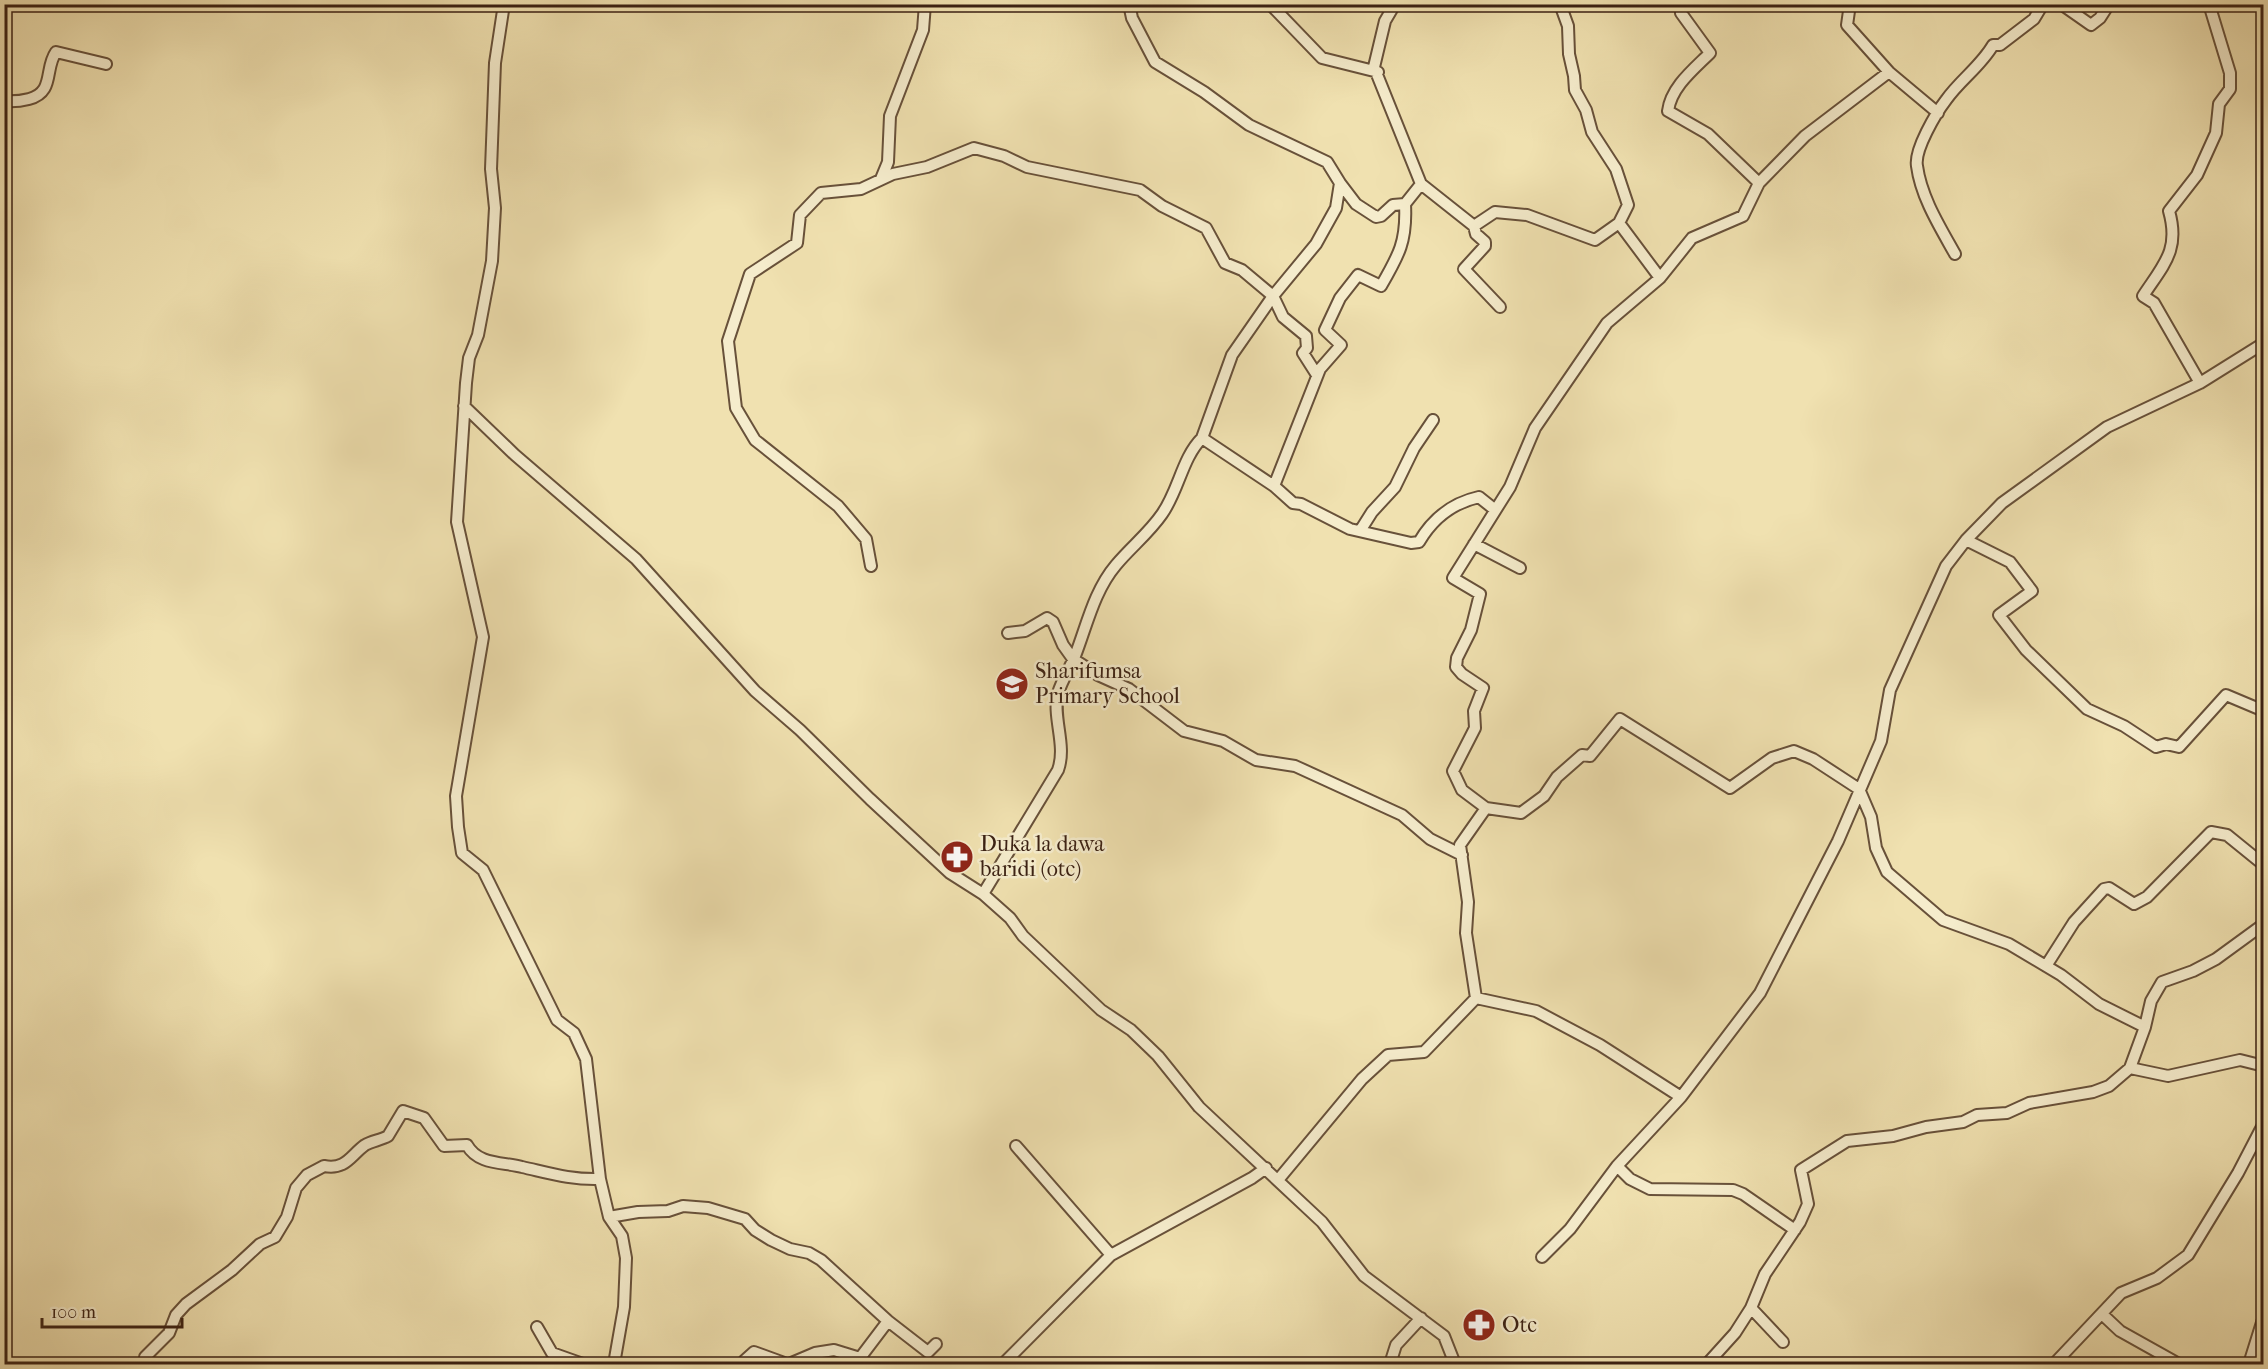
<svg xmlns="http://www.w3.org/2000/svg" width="2268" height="1369" viewBox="0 0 2268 1369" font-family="'IM FELL French Canon',serif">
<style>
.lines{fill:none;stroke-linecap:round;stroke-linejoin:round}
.minor-casing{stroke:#68513a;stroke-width:14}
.minor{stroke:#f5eccc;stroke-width:10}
.labels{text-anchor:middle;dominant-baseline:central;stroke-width:5;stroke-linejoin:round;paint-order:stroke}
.poi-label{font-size:22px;fill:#3b2113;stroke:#f5eccc;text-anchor:start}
</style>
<rect width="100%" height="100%" fill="#f0e1b0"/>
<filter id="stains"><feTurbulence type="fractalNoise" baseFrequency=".00333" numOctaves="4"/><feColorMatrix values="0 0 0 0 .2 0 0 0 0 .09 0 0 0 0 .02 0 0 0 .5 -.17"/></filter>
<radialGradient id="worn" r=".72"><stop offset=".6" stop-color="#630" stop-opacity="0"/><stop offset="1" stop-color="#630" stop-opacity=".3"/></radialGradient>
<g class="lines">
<g class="minor-casing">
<path id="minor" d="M504,4L495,63L491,169L495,208L492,261L478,335L469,358L466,383L457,522L483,637L456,796L458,827L462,853L483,870L557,1020L574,1033L586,1059L600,1179L609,1217L622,1236L626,1258L624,1307L614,1364
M1129,4L1132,18L1155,62L1204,92L1249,125L1327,162L1340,183L1336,208L1316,244L1273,296L1232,355L1202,438L1274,486
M1270,4L1322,58L1378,72
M1395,4L1385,21L1374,67L1421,184L1474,226L1476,234L1485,242V246L1464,269L1500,307
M1560,4L1568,26L1569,54L1574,76L1575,90L1586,110L1592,132L1616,169L1628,205L1619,223
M1685,4L1681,13L1710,53C1694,69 1671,87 1668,111L1708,134L1759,183
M1850,4L1847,25L1889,72
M2061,4L2091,25L2100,18L2109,4
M4,101C13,102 21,101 29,99C55,92 44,69 56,52L106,64
M881,179L888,162L890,116L923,30L925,4
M1340,183L1356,204L1376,217L1381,216L1393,205L1405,204
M1421,184L1405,204C1407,241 1399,255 1381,286L1358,275L1340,298L1325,330L1341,345L1320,369L1274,486L1293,503L1301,504L1350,529L1411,543L1419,542C1433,518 1452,503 1479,497L1494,509
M1474,226L1495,212L1527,215L1595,240L1619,223L1660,278
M1955,254C1940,227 1921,197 1917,166C1914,150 1936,113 1946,100C1960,80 1981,66 1993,45H2000L2034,19L2043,4
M2200,383L2154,303L2143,296C2164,264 2180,250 2169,211L2197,175L2216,133L2219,104L2230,89V73L2209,4
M464,406L515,455L636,559L755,691L800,730L870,799L950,873L983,894L1010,918L1023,936L1101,1010L1131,1030L1158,1056L1199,1107L1322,1222L1364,1276L1444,1336L1455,1364
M1360,531L1372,512L1395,487L1414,448L1433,420
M1966,540L2010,562L2032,591L1999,615L2026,650L2087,709L2124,726L2156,747L2166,744L2179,747L2226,695L2264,711
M1474,544L1520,568
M871,566L866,539L838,506L755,440L736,408L728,341L750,274L797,243L800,215L821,193L861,189L893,174L927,167L974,148L1004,156L1027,167L1140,190L1162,206L1206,228L1225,263L1242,270L1273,296L1283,317L1306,336L1307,348L1303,353L1317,375
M1008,633L1025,631L1047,618L1053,622L1063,645L1073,659L1098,675L1129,689L1184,731L1223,741L1256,760L1295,766L1402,815L1430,839L1462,855
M1486,808L1462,790L1453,771L1475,728L1474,711L1483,688L1462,674L1456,667L1457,658L1471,630L1480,594L1453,578L1510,487L1535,428L1607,323L1660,278L1692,238L1743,216L1759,183L1805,136L1889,72L1938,113
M983,894L1058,770C1067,745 1052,718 1058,693C1062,680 1070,668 1075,656C1087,625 1094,591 1116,565C1131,547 1149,533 1162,514C1179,490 1182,458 1202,438
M2046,966L2074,922L2104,889L2109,888L2134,904L2147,897L2211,832L2227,835L2264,865
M1476,998L1466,933L1468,902L1460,845L1486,808L1521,813L1544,796L1557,777L1582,755L1590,756L1620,719L1730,788L1772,758L1794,751L1813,759L1859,789L1871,817L1876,848L1887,872L1943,920L2009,944L2061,975L2099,1004L2145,1027L2130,1068L2168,1076L2240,1060L2264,1066
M1476,998L1536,1011L1600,1045L1681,1097
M2145,1027L2151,1001L2162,982L2193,971L2216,959L2264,924
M1016,1146L1111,1255L1252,1178L1266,1168
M1617,1166L1630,1179L1650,1189L1733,1190L1743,1194L1795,1230
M1278,1180L1362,1079L1388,1055L1424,1052L1476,998
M609,1217L638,1212L668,1211L683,1206L708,1208L745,1219L755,1230L771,1240L790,1249L809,1253L821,1260L888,1321L928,1352L936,1344
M1542,1257L1570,1229L1617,1166L1681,1097L1760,993L1838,841L1881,741L1890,690L1946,566L1966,540L2002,503L2107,427L2200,383L2264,343
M1751,1308L1783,1342
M2103,1315L2120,1331L2179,1364
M537,1327L552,1353L583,1364
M744,1361L754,1352L787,1364
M145,1364V1357L169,1333L176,1315L186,1304L232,1270L260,1244L275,1237L287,1217L296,1188L307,1175L324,1166C346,1170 350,1156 365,1145C372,1141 381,1140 388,1136L403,1111L424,1118L444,1146L467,1145C478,1165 503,1162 522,1167C549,1173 571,1180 600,1179
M789,1364L815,1353L834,1350L860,1358L888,1321
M1003,1364L1111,1255
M1390,1364L1396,1345L1421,1318
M1707,1364L1735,1333L1751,1308L1765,1274L1800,1222L1808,1204L1801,1170L1847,1141L1893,1136L1926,1127L1963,1122L1977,1115L2007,1113L2029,1103L2093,1092L2109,1086L2130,1068
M2054,1364L2121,1293L2157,1278L2188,1255L2238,1173L2264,1123
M2249,1364L2264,1316"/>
</g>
<use href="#minor" class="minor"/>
</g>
<defs>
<g id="school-disc" transform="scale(1.725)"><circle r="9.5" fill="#8f2418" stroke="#f5eccc"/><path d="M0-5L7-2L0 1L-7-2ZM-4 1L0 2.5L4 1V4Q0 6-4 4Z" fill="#fff"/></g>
<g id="pharmacy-disc" transform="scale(1.725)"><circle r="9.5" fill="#8f2418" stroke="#f5eccc"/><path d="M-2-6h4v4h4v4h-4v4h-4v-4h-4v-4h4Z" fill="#fff"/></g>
</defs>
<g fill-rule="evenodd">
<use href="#school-disc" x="1012" y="684"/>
<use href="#pharmacy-disc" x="957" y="857"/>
<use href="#pharmacy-disc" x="1479" y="1325"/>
</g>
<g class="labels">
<g class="poi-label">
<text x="1035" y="671">Sharifumsa<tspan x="1035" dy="25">Primary School</tspan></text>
<text x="980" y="844">Duka la dawa<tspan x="980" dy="25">baridi (otc)</tspan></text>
<text x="1502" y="1325">Otc</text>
</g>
</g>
<rect width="2268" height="1369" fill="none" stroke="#f0e1b0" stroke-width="24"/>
<rect x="6" y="6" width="2256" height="1357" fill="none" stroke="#3b2113" stroke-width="3"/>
<rect x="12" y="12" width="2244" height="1345" fill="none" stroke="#3b2113" stroke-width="1.5"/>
<path d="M42 1318v9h140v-9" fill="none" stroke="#3b2113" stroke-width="3"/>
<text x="51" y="1318" font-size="18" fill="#3b2113" stroke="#f5eccc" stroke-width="4.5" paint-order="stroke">100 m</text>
<rect width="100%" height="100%" filter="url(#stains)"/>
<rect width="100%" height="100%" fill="url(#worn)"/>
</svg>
